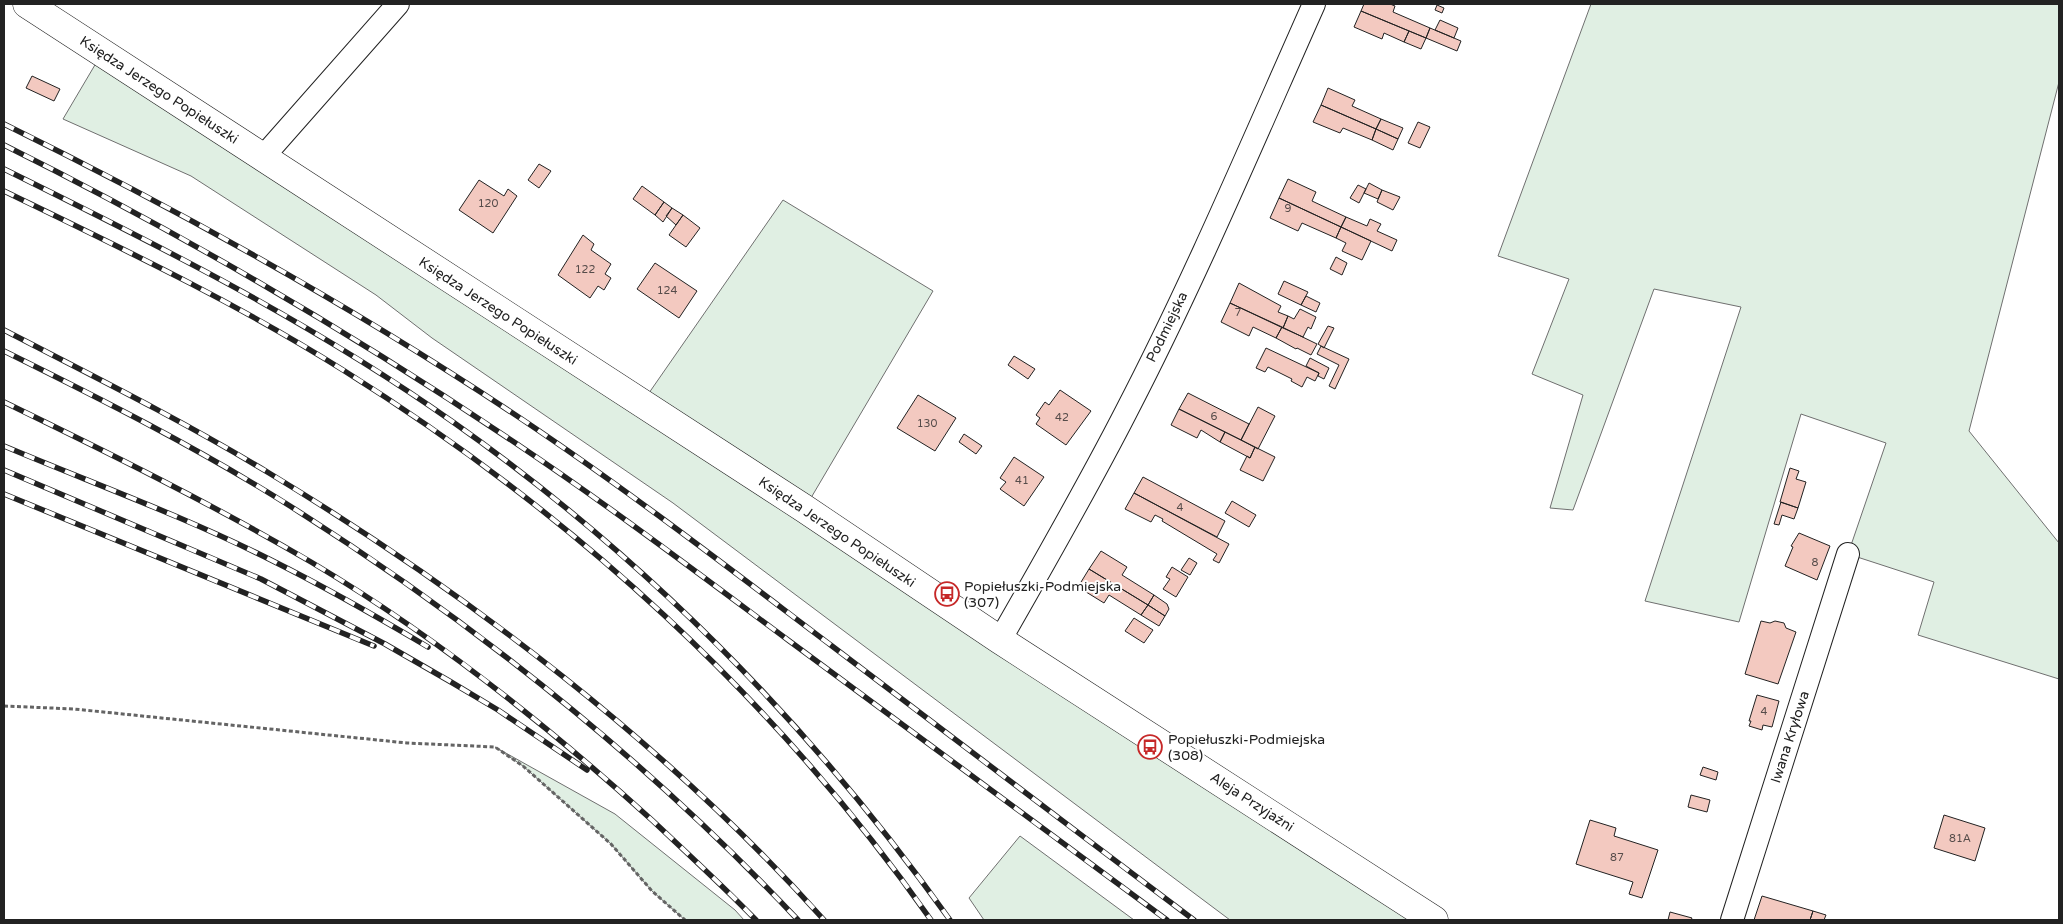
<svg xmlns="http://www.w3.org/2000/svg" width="2063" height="924" viewBox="0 0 2063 924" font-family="'Varela Round',sans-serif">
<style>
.green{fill:#e0efe3;stroke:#6f6f6f}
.building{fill:#f3c9c0;stroke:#222}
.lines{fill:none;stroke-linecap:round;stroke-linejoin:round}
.street-casing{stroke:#222;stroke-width:24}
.secondary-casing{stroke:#222;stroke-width:29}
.path{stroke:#646464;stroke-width:3;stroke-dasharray:4 2.5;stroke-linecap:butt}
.street{stroke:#fff;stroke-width:22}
.secondary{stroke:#fff;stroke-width:28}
.rail-casing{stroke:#222;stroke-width:5.5}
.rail{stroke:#fff;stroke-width:4;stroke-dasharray:11;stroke-linecap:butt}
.labels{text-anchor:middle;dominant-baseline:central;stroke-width:4;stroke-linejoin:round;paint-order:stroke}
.number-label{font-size:11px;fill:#564c4a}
.street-label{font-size:14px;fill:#222;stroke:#fff}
.poi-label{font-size:14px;fill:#222;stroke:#fff;text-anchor:start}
</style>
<rect width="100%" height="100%" fill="#fff"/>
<path class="green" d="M1591,4H2059V82L1969,431L2059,543V679L1918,635L1934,582L1848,554L1886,443L1801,414L1739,622L1645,601L1741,307L1654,289L1573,510L1550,508L1583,395L1532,374L1569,279L1498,256Z
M102,53L642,403L783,200L933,291L805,508L1434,920H1230L673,503L432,338L376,295L191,176L63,119Z
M495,747L615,814L735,910L744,920H685L652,891L611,844L523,766Z
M1020,836L1134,920H984L969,898Z"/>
<path class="building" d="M1364,4H1390L1395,6L1393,12L1430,28L1426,38L1361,11Z
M1437,5L1444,8L1442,13L1435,10Z
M1361,11L1409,31L1404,42L1384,33L1382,39L1354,27Z
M1440,20L1458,28L1454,38L1435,30Z
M1430,28L1461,41L1457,51L1426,38Z
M1409,31L1426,38L1421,49L1404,42Z
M32,76L60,89L54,101L26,88Z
M1328,88L1355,100L1352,106L1381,119L1376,129L1321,105Z
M1321,105L1376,129L1372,140L1343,128L1340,133L1313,122Z
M1381,119L1403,128L1398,139L1376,129Z
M1418,122L1430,127L1420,148L1408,143Z
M1376,129L1398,139L1393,150L1372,140Z
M539,164L551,171L539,188L528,180Z
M1288,179L1316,192L1312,201L1346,217L1341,227L1279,198Z
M479,180L504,196L508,189L517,196L493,233L459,210Z
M1369,183L1382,190L1378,199L1364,193Z
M1358,185L1366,189L1359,203L1350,198Z
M642,186L664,202L655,215L633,199Z
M1382,190L1400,197L1393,210L1377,202Z
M1279,198L1341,227L1336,238L1302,223L1298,231L1270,218Z
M664,202L672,208L663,222L655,215Z
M672,208L683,215L676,225L666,216Z
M683,215L700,228L686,247L669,235Z
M1346,217L1367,226L1370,219L1381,224L1377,231L1397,240L1392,251L1341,227Z
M1341,227L1371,241L1362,260L1342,251L1346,243L1336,238Z
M583,235L594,244L591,250L611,264L605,274L611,278L604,290L598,286L590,298L558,275Z
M1336,257L1347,263L1342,275L1330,269Z
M655,263L697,291L679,318L637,289Z
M1284,281L1308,292L1301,305L1278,294Z
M1239,283L1281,306L1278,312L1288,316L1283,328L1230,303Z
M1306,296L1320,303L1316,312L1301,305Z
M1230,303L1282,327L1276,338L1253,327L1249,336L1221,322Z
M1300,309L1316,317L1311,329L1308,327L1303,337L1283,328L1288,316L1294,319Z
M1328,326L1334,328L1324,348L1318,344Z
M1282,327L1317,344L1311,355L1297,348L1296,349L1276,338Z
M1321,346L1349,359L1335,389L1329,386L1339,365L1317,354Z
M1266,348L1319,373L1315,381L1307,377L1302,387L1291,381L1292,379L1268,367L1265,372L1256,368Z
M1014,356L1035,369L1028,379L1008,365Z
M1310,358L1329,368L1324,379L1318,376L1319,373L1306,366Z
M1060,390L1091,411L1066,445L1036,424L1040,418L1036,415L1045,402L1049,405Z
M1188,393L1249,424L1241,440L1179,409Z
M918,395L956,418L935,451L897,428Z
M1258,407L1275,416L1258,449L1241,440Z
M1179,409L1225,432L1220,442L1201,430L1197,438L1171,425Z
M1225,432L1255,447L1250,458L1220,442Z
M964,434L982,446L976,454L959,442Z
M1255,447L1275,457L1263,481L1240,470L1247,456L1250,458Z
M1014,457L1044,477L1024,506L1000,489L1006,482L1000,478Z
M1790,468L1799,471L1796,479L1806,482L1798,508L1780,502Z
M1143,477L1225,521L1217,537L1134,493Z
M1134,493L1229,544L1219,563L1213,560L1217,554L1162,521L1163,519L1155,515L1151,522L1125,509Z
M1232,501L1256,515L1249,527L1225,513Z
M1781,502L1798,508L1794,519L1782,515L1779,525L1774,524Z
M1799,533L1830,546L1817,580L1785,566L1793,547L1791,546Z
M1101,551L1127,567L1122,575L1154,595L1148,605L1089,569Z
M1189,558L1197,563L1190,575L1181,570Z
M1172,567L1188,577L1176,597L1163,589L1170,579L1166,577Z
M1089,569L1148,605L1141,615L1109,595L1104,603L1078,587Z
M1154,595L1167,604L1169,609L1165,616L1148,605Z
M1148,605L1165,616L1159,626L1141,615Z
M1134,618L1153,630L1144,643L1125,631Z
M1761,621L1770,623L1775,621L1784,623L1786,628L1796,632L1778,684L1745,674Z
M1757,695L1779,701L1772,727L1763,725L1762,730L1749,726L1751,721H1749Z
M1703,767L1718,772L1716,780L1700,775Z
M1691,795L1710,800L1707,812L1688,807Z
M1944,815L1985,828L1975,861L1934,848Z
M1590,820L1616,828L1614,836L1658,850L1642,898L1629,894L1633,882L1576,864Z
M1762,896L1813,911L1810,920H1754Z
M1813,911L1826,915L1824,920H1810Z
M1670,912L1692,918L1691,920H1668Z"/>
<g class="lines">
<g class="street-casing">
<path id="street" d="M263,157L398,4
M1000,640C1043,565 1086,490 1126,412C1195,279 1253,141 1314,4
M1732,920L1848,554"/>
</g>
<g class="secondary-casing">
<path id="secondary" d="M27,4L805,509L1000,640L1434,920"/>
</g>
<path class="path" d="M4,706L74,709L407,743L495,747L523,766L611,844L652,891L685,920"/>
<use href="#street" class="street"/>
<use href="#secondary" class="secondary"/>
<g class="rail-casing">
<path id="rail" d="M4,124C183,212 357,309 523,420C629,491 730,569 832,646C952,737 1073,829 1194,920
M4,145C181,233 350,332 514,442C608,505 698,573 788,640C914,733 1041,827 1167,920
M4,169C158,245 313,323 453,422C647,559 813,728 950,920
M4,191C119,247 235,302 343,370C573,514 775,698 931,920
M4,330C93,376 183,421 269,473C469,594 668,746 824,920
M4,351C101,399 198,448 290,506C476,624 648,761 798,920
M4,402C107,452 212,504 311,562C434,635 547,725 653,821C688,854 723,886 756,920
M4,446C92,483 183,516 269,559C323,586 376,616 428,647
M4,470L261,579L385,644L451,682L498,710L587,770
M4,494L374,646"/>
</g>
<use href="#rail" class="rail"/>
</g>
<defs>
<g id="bus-ring" transform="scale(1.25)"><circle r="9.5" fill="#fff" stroke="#c62828" stroke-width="1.5"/><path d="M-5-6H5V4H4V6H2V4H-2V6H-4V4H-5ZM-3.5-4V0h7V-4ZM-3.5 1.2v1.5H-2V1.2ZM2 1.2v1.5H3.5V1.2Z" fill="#c62828"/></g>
</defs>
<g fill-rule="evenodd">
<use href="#bus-ring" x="947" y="594"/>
<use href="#bus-ring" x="1150" y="747"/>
</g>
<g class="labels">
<g class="number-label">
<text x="488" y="203">120</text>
<text x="1288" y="208">9</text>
<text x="585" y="269">122</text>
<text x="667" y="290">124</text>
<text x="1238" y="312">7</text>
<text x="1214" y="416">6</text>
<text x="1062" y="417">42</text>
<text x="927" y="423">130</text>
<text x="1022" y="480">41</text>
<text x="1180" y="507">4</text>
<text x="1815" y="562">8</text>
<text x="1764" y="711">4</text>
<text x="1960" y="838">81A</text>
<text x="1617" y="857">87</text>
</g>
<g class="street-label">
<text transform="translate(159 90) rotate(33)">Księdza Jerzego Popiełuszki</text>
<text transform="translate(498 311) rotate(33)">Księdza Jerzego Popiełuszki</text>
<text transform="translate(1167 327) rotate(-64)">Podmiejska</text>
<text transform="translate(837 532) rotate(34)">Księdza Jerzego Popiełuszki</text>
<text transform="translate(1790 737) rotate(-72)">Iwana Kryłowa</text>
<text transform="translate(1252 802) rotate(33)">Aleja Przyjaźni</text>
</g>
<g class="poi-label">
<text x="964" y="586">Popiełuszki-Podmiejska<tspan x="964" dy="16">(307)</tspan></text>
<text x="1168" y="739">Popiełuszki-Podmiejska<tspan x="1168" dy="16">(308)</tspan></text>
</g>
</g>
<rect width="2063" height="924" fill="none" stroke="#222222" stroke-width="10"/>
</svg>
